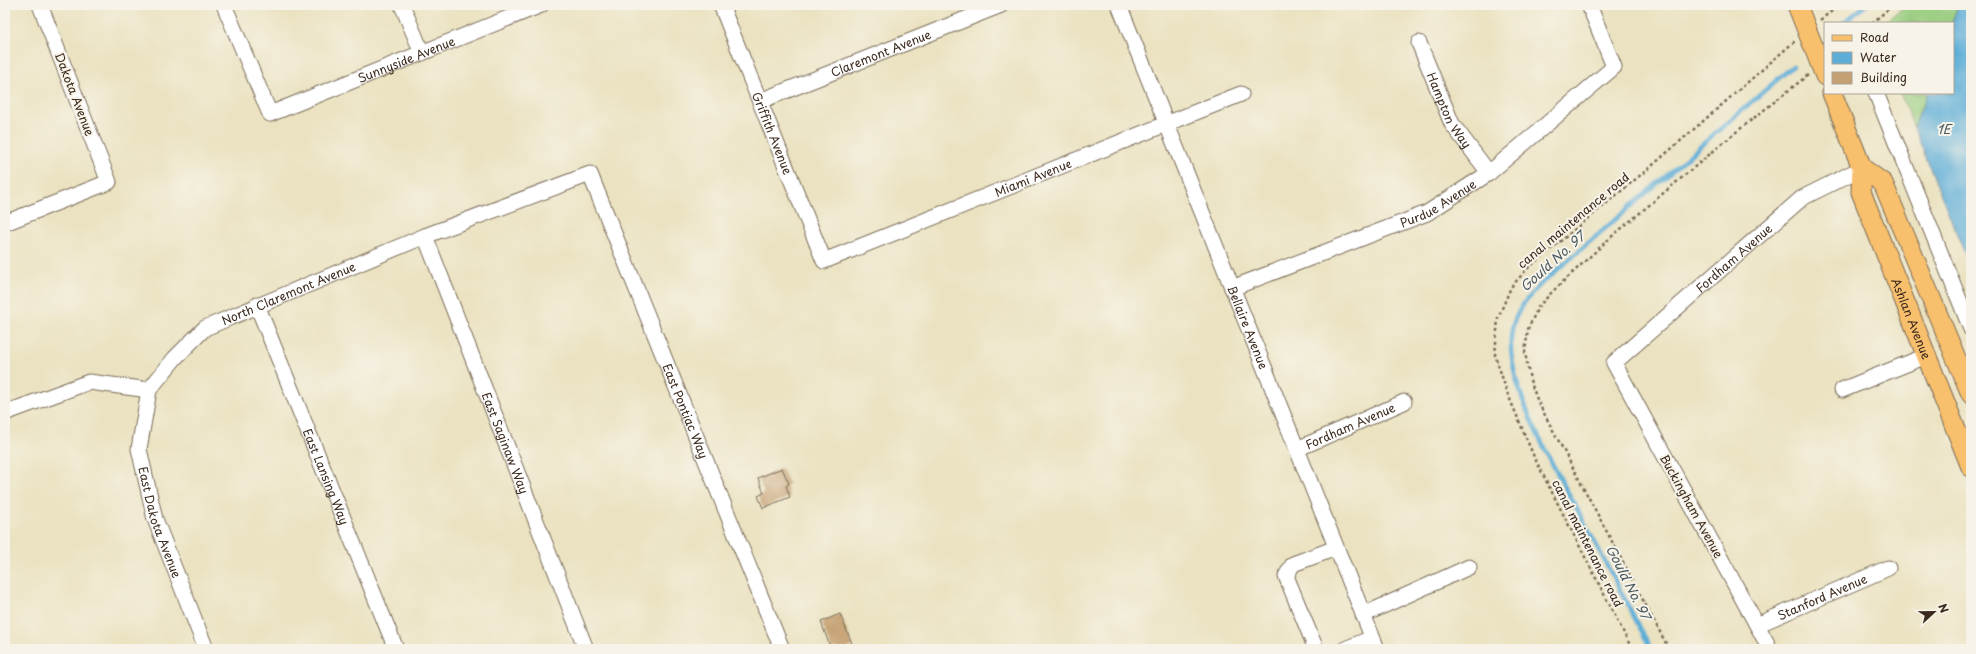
<svg xmlns="http://www.w3.org/2000/svg" width="1976" height="654" viewBox="0 0 1976 654" font-family="'Playpen Sans',sans-serif">
<style>
.green{fill:#97cc7e;stroke:#697b4e}
.water{fill:#5dadd7;stroke:#4c6c7a}
.lines{fill:none;stroke-linecap:round;stroke-linejoin:round}
.stream{stroke:#5dadd7;stroke-width:4.5}
.building{fill:#c5a072}
.minor-casing{stroke:#786a57;stroke-width:17}
.major-casing{stroke:#786a57;stroke-width:21}
.path{stroke:#786a57;stroke-width:2.5;stroke-dasharray:3 3;stroke-linecap:butt}
.minor{stroke:#fff;stroke-width:15}
.major{stroke:#f8bf6c;stroke-width:19}
.labels{text-anchor:middle;dominant-baseline:central;stroke-width:4;stroke-linejoin:round;paint-order:stroke}
.street-label{font-size:12px;fill:#3b2a1e;stroke:#f7f3e8}
.water-label{font-size:13px;font-style:italic;fill:#47585f;stroke:#f7f3e8}
</style>
<rect width="100%" height="100%" fill="#f7f3e8"/>
<filter id="ink" filterUnits="userSpaceOnUse"><feTurbulence type="fractalNoise" baseFrequency=".025" numOctaves="2"/><feDisplacementMap in="SourceGraphic" scale="8" xChannelSelector="R" yChannelSelector="G"/><feConvolveMatrix kernelMatrix="1 2 1 2 8 2 1 2 1" color-interpolation-filters="sRGB"/></filter>
<filter id="wash" filterUnits="userSpaceOnUse"><feTurbulence type="fractalNoise" baseFrequency=".012" numOctaves="4" result="noise"/><feDisplacementMap in="SourceGraphic" scale="16" xChannelSelector="R" yChannelSelector="G"/><feGaussianBlur stdDeviation="0.9" result="paint"/><feColorMatrix in="noise" values="0 0 0 0 0 0 0 0 0 0 0 0 0 0 0 0 0 1.4 0 .05"/><feComposite in="paint" operator="in"/></filter>
<g filter="url(#wash)">
<rect width="100%" height="100%" fill="#eae2c0"/>
<path class="green" d="M1906,5H1958L1952,23H1883Z
M1900,93H1927L1914,128Z"/>
<path class="water" d="M1958,5H1971V269L1914,128L1927,93H1953L1952,23Z"/>
<g class="lines">
<path class="stream" d="M1843,23L1866,5
M1651,649C1628,606 1606,563 1583,520C1558,474 1502,383 1512,330C1515,311 1529,296 1542,283L1793,66"/>
</g>
<g id="blocks">
<path class="building" d="M782,468L789,484L786,486L790,497L763,508L758,496L764,493L758,478Z
M840,614L853,646L847,649H831L821,622Z"/>
</g>
</g>
<g filter="url(#ink)">
<use href="#blocks" fill-opacity="0" stroke="#786a57" stroke-width="1"/>
<g class="lines">
<g class="minor-casing">
<g id="minor">
<path id="s1" d="M224,5L270,114L541,5"/>
<path d="M402,5L422,53"/>
<path id="s2" d="M721,5L824,261L1241,94"/>
<path id="s3" d="M1119,5L1377,649"/>
<path id="s4" d="M1419,43L1452,124L1489,173"/>
<path d="M1876,93L1971,329"/>
<path id="s5" d="M760,101L1001,5"/>
<path d="M5,223L109,182L40,5"/>
<path id="s6" d="M425,236L586,649"/>
<path id="s7" d="M1232,288L1427,213L1489,173L1614,67L1589,5"/>
<path id="s8" d="M257,305L396,649"/>
<path id="s9" d="M149,390L175,358L205,328L425,236L590,174L782,649"/>
<path id="s10" d="M149,390L139,449L155,519L206,649"/>
<path d="M1842,390L1926,356"/>
<path d="M5,413L89,382L149,390"/>
<path id="s11" d="M1297,449L1404,402"/>
<path d="M1363,615L1469,567"/>
<path id="s12" d="M1757,625L1888,568"/>
<path d="M1316,649L1286,576L1293,564L1336,548"/>
<path d="M1345,649L1372,638"/>
<path id="s13" d="M1770,649L1614,363L1802,198L1862,168"/>
</g>
</g>
<g class="major-casing">
<g id="major">
<path d="M1797,5L1825,76"/>
<path id="s14" d="M1832,93L1862,168L1861,192L1971,467"/>
<path d="M1862,168L1883,183L1971,394"/>
</g>
</g>
<path class="path" d="M1820,20L1840,5
M1872,23L1893,5
M1632,649L1534,457L1507,392L1495,355L1498,318L1511,287L1528,268L1654,164L1795,41
M1669,649L1538,402L1530,380L1525,352L1528,329L1538,307L1553,291L1610,238L1735,133L1808,75"/>
<use href="#minor" class="minor"/>
<use href="#major" class="major"/>
</g>
</g>
<g class="labels">
<g class="street-label">
<text stroke="none"><textPath href="#s5" startOffset="130">Claremont Avenue</textPath></text>
<text stroke="none"><textPath href="#s1" startOffset="265">Sunnyside Avenue</textPath></text>
<text transform="translate(75 94) rotate(69)">Dakota Avenue</text>
<text stroke="none"><textPath href="#s4" startOffset="74">Hampton Way</textPath></text>
<text stroke="none"><textPath href="#s2" startOffset="138">Griffith Avenue</textPath></text>
<text stroke="none"><textPath href="#s2" startOffset="501">Miami Avenue</textPath></text>
<text stroke="none"><textPath href="#s7" startOffset="223">Purdue Avenue</textPath></text>
<text transform="translate(1573 220) rotate(-40)">canal maintenance road</text>
<text stroke="none"><textPath href="#s13" startOffset="485">Fordham Avenue</textPath></text>
<text stroke="none"><textPath href="#s9" startOffset="174">North Claremont Avenue</textPath></text>
<text stroke="none"><textPath href="#s14" startOffset="241">Ashlan Avenue</textPath></text>
<text stroke="none"><textPath href="#s3" startOffset="347">Bellaire Avenue</textPath></text>
<text stroke="none"><textPath href="#s9" startOffset="754">East Pontiac Way</textPath></text>
<text stroke="none"><textPath href="#s11" startOffset="58">Fordham Avenue</textPath></text>
<text stroke="none"><textPath href="#s6" startOffset="222">East Saginaw Way</textPath></text>
<text stroke="none"><textPath href="#s8" startOffset="185">East Lansing Way</textPath></text>
<text transform="translate(1692 506) rotate(61)">Buckingham Avenue</text>
<text stroke="none"><textPath href="#s10" startOffset="136">East Dakota Avenue</textPath></text>
<text transform="translate(1588 543) rotate(63)">canal maintenance road</text>
<text stroke="none"><textPath href="#s12" startOffset="71">Stanford Avenue</textPath></text>
</g>
<g class="water-label">
<text x="1944" y="128">1E</text>
<text transform="translate(1552 261) rotate(-42)">Gould No. 97</text>
<text transform="translate(1629 582) rotate(63)">Gould No. 97</text>
</g>
</g>
<rect width="1976" height="654" fill="none" stroke="#f7f3e8" stroke-width="20"/>
<rect x="1824" y="22" width="130" height="72" fill="#f7f3e8" stroke="#aca397"/>
<rect x="1832" y="35" width="20" height="6" fill="#f8bf6c" stroke="#aca397"/>
<text x="1860" y="42" font-size="12" fill="#3b2a1e">Road</text>
<rect x="1832" y="52" width="20" height="12" fill="#5dadd7" stroke="#aca397"/>
<text x="1860" y="62" font-size="12" fill="#3b2a1e">Water</text>
<rect x="1832" y="72" width="20" height="12" fill="#c5a072" stroke="#aca397"/>
<text x="1860" y="82" font-size="12" fill="#3b2a1e">Building</text>
<g transform="translate(1934 612) rotate(68)" stroke="#f7f3e8" stroke-width="3" paint-order="stroke">
<path d="M0-3L7 15L0 10L-7 15Z" fill="#3b2a1e"/>
<text y="-6" font-size="11" font-weight="bold" text-anchor="middle" fill="#3b2a1e">N</text>
</g>
</svg>
